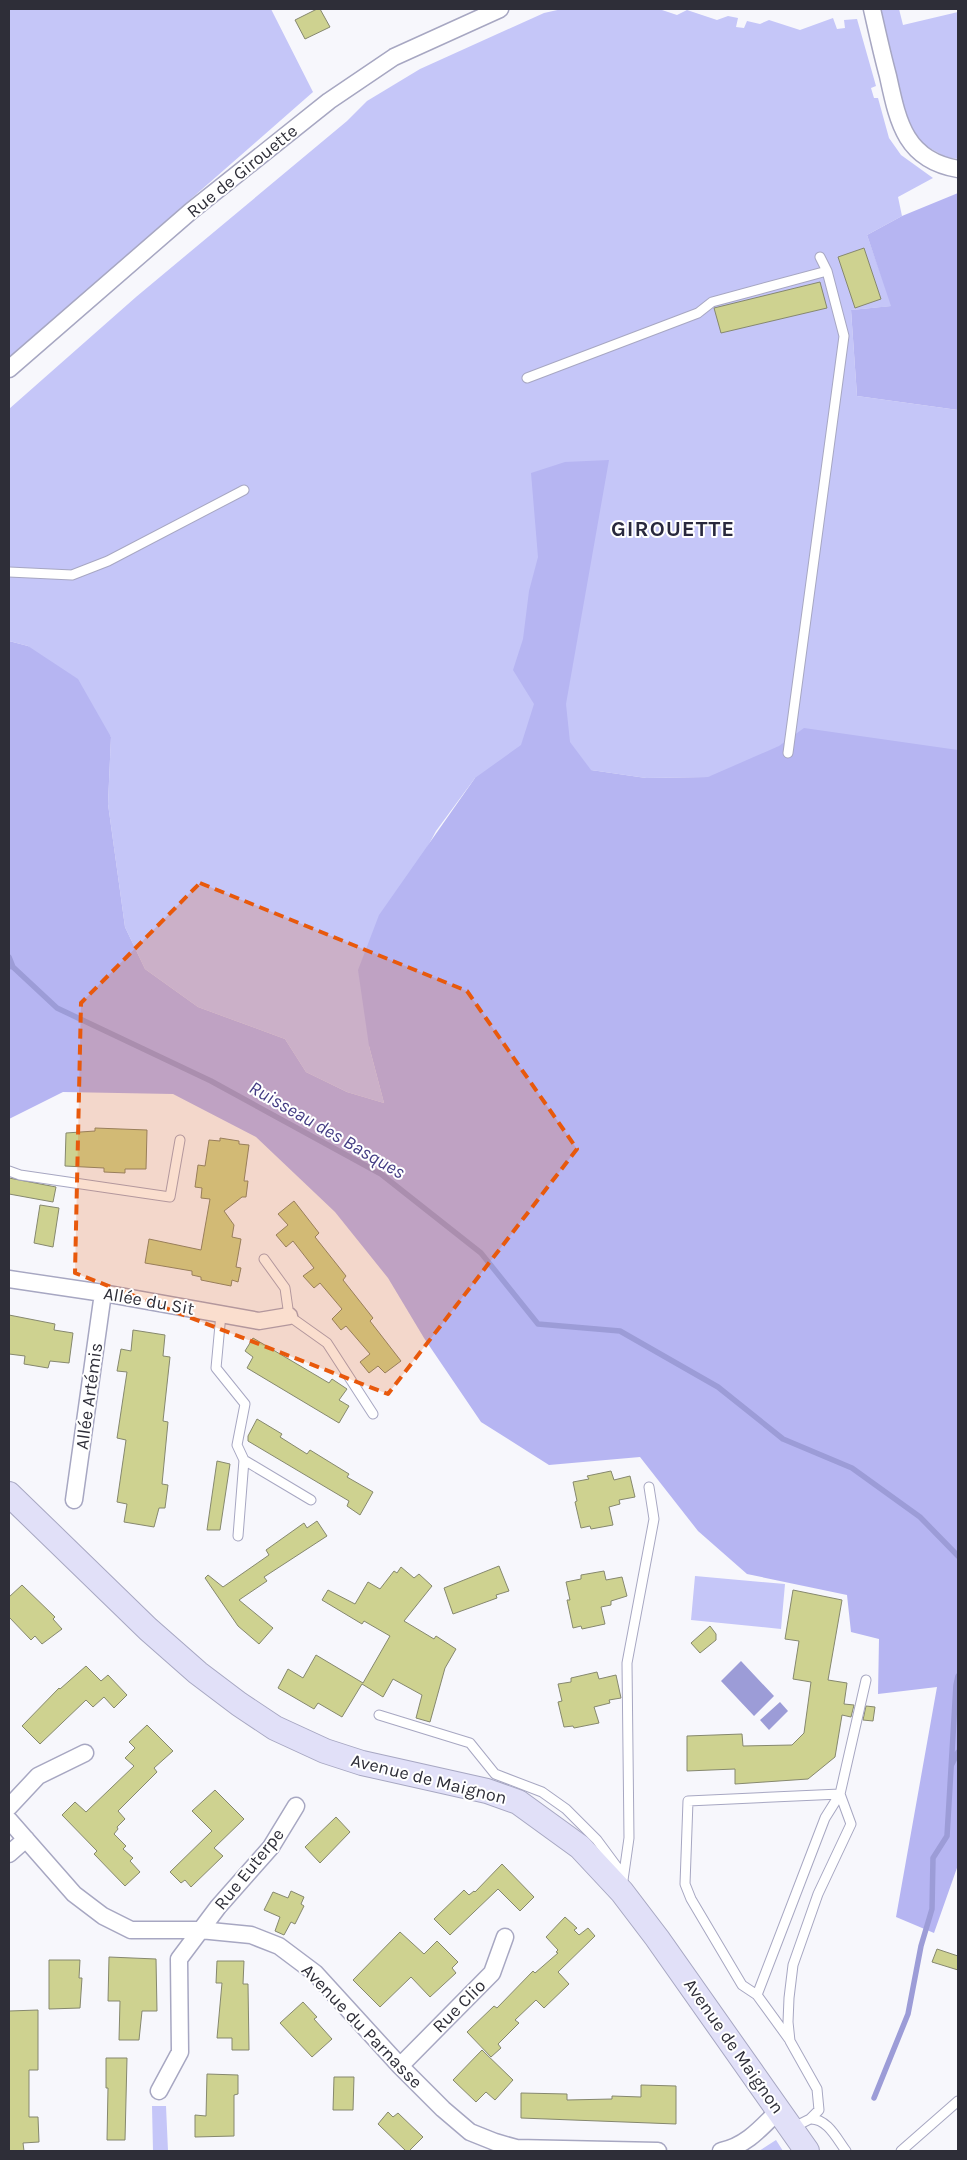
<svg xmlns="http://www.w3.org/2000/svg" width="967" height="2160" viewBox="0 0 967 2160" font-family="Karla,sans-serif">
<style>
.green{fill:#c5c6f8}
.forest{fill:#b6b5f2}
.water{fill:#9c9cd7}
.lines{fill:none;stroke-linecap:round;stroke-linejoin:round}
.stream{stroke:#9c9cd7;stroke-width:5.5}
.building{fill:#ced290;stroke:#86886e}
.lane-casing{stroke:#a7a7c2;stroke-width:11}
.street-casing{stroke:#a7a7c2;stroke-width:19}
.secondary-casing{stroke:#a7a7c2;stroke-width:26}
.lane{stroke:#fff;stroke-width:9}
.street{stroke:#fff;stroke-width:16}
.secondary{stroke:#e1e0f8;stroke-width:24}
.marked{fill:#e8590c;fill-opacity:0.2;stroke:#e8590c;stroke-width:4;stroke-dasharray:10 6;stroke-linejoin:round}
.labels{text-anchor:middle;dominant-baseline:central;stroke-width:4;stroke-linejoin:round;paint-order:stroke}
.street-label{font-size:18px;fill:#2e2e38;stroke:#fff}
.water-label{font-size:19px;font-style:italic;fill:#443d84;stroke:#fff}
.district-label{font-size:22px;font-weight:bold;letter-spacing:1px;fill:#28283d;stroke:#fff}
</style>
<rect width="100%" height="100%" fill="#f7f7fc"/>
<path class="green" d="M9,9H271L313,92L9,358Z
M562,9H659L677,15L687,10L717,20L728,16L738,18L736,27L744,28L747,21L760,24L769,20L800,30L833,18L837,29L845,28L844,20L857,19L876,86L871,88L874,98H878L889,138L901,155L933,178L898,197L902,216L867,235L892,306L851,310L857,396L958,410V763L708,777L646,778L591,770L475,778L436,831L413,874L369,1046L384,1103L347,1092L306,1072L285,1039L198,1007L145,969L125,927L108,804L111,737L28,646L9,641V409L136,297L347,121L367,101L420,69L544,13Z
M880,9H899L903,25L958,12V159L946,157L924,145L909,126Z
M695,1576L785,1584L781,1629L691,1620Z
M152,2106H166L168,2151H153Z
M776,2140L783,2151H759Z"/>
<path class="forest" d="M958,193V410L857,396L851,310L891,306L867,235L902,216Z
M609,460L566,704L570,742L591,770L646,778L708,777L779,746L804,728L958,750V1865L934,1933L896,1917L937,1687L878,1694L879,1639L851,1632L847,1595L747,1574L698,1531L640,1457L549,1465L481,1422L424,1338L388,1278L335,1212L256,1137L173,1094L63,1092L9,1119V641L28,646L78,679L111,737L108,804L125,927L145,969L198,1007L285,1039L306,1072L347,1092L384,1103L369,1046L358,970L379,915L475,778L521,745L534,704L513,670L523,639L529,591L538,557L531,473L565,462Z"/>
<path class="water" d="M741,1661L774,1696L754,1716L721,1681Z
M780,1702L788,1711L769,1730L760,1720Z"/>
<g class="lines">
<path class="stream" d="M9,957L13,967
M9,966L13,967L57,1008L211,1081L381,1174L481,1253L538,1324L620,1331L718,1387L783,1439L852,1468L920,1517L958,1556
M952,1764L958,1752
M874,2098L908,2014L921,1946L932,1909L933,1858L947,1836L956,1685L958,1676"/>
</g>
<path class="building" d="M317,9H320L330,27L305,39L295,20Z
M864,248L881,299L855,308L838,257Z
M820,282L827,308L721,333L714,308Z
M95,1128L147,1130L146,1169H125V1173L104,1172V1168L65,1166L66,1133L95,1131Z
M220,1138L239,1141V1144L249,1145L244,1181H248L246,1197H242L224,1211L234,1225L232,1237L241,1239L236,1267L241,1268L238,1282L232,1280L231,1286L201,1280V1277L192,1275V1271L145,1263L149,1239L201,1250L210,1199L201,1198L202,1188L195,1187L198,1165L205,1166L209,1140L220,1141Z
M9,1178L56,1187L53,1202L9,1194Z
M294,1201L319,1233L315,1237L346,1276L343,1280L373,1318L370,1321L401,1361L385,1373L378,1366L369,1373L360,1362L370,1354L346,1326L341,1330L332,1319L342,1309L320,1283L314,1288L303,1276L314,1268L293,1241L286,1247L276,1235L288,1225L278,1214Z
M40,1205L59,1208L53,1247L34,1243Z
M9,1315L55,1324L54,1330L73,1333L69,1363L50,1361L48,1368L24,1364L25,1356L9,1354Z
M133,1330L165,1335L163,1356L170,1357L163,1421L168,1422L162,1484L168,1485L165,1508H159L154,1527L124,1522L127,1504L117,1502L126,1440L117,1438L127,1372L117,1371L121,1349L131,1351Z
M253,1338L329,1383L332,1379L347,1389L339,1400L349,1406L339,1423L247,1368L253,1357L245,1351Z
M257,1419L282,1434L280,1437L307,1454L310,1450L349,1474L347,1477L373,1492L360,1515L347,1506L349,1501L248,1441V1436Z
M217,1461L230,1464L220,1530H207Z
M611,1471L614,1480L630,1476L635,1497L619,1500L620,1504L609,1507L613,1525L591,1529L590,1526L581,1528L575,1502L577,1501L573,1482L589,1479L587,1476Z
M317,1521L327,1536L264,1577L267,1581L239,1600L273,1628L259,1644L238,1626L205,1578L208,1575L223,1587L269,1555L266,1550L304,1523L307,1528Z
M499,1566L509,1591L496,1595L497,1598L453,1614L444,1588Z
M401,1567L414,1578L419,1574L432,1586L404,1621L434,1639L436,1636L456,1649L445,1668L430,1722L416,1718L422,1695L393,1679L383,1697L362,1684L342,1717L318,1703L314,1709L278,1688L288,1669L303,1678L316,1655L363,1683L390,1636L364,1621L362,1624L322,1600L328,1590L355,1604L368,1582L380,1589L394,1571L397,1573Z
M604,1571L606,1580L622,1577L627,1596L611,1601V1605L601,1607L605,1624L582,1629L581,1626L573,1628L567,1600H570L566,1582L581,1579V1575Z
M22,1585L55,1617L53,1619L62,1629L42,1644L35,1636L31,1640L9,1617V1597Z
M793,1590L842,1600L828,1680L847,1683L844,1704L854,1705L851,1717L842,1715L835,1757L808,1779L735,1784V1769L687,1771V1736L742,1734L743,1746L792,1745L804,1733L811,1682L793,1679L799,1641L785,1639Z
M710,1626L716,1634V1640L700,1653L691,1643Z
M86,1666L101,1681L108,1675L127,1695L114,1708L104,1697L93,1707L86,1700L40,1744L22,1726L59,1688L60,1689Z
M597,1672L599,1679L616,1675L621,1698L609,1700L610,1703L594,1707L599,1723L574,1728L573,1726L564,1727L558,1702L562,1701L558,1684L571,1682V1678Z
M866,1706L875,1707L873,1721L863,1720Z
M147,1725L173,1751L154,1768L157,1772L118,1811L125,1819L117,1827L118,1829L114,1834L126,1846L123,1849L133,1858L130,1861L140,1872L125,1886L94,1854L97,1851L62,1815L75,1802L86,1812L134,1766L125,1758L135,1748L129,1742Z
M215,1790L244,1819L214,1848L223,1856L191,1887L185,1880L181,1883L170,1872L212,1831L192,1811Z
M336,1817L350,1832L320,1863L305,1847Z
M502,1864L534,1897L520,1911L498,1889L450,1935L434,1919L464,1890L469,1895L474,1891L475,1892Z
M291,1891L304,1897L301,1904L304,1906L295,1924L291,1922L284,1935L275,1931L280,1917L264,1910L273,1892L288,1898Z
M565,1917L577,1928L574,1930L579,1935L588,1928L595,1936L558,1972L569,1984L544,2008L536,2000L515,2020L519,2023L498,2044L501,2048L491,2057L467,2032L494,2006L497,2008L533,1971L535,1973L558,1953L556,1952L558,1950L546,1937Z
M400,1932L424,1954L437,1941L458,1962L452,1968L456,1973L430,1997L411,1977L380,2007L353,1980Z
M937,1949L958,1956V1970L932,1962Z
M109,1957L156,1959L157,2011H142L139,2040H119L120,2001H108Z
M49,1960H80L79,1978H82L80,2008L49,2009Z
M217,1961H244L243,1984H248L249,2050H232V2038H217L222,1983H216Z
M303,2002L317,2017L314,2019L332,2039L312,2057L280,2023Z
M38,2010V2070H29V2117H38L39,2142L23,2143L24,2151H9V2011Z
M482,2050L513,2080L495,2100L486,2092L476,2102L453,2080Z
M106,2058H127L125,2140H107L108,2088H106Z
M207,2074L238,2075V2094L234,2095V2136L195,2137V2115L206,2116Z
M334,2077H354L353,2110H333Z
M641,2085L676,2086V2124L521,2118V2093L567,2094V2100L612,2099V2096L641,2097Z
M388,2112L393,2117L398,2113L423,2137L409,2151H406L378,2124Z"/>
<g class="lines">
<g class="lane-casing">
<path id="lane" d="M527,378L698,313L712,302L827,271
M9,572L72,575L108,561L244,490
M788,753L844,336L827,271L820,257
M9,1171L20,1175L170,1197L180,1140
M264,1259L285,1288L289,1316L327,1343L373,1414
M221,1314L216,1368L245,1404L237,1445L244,1460L238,1536
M244,1460L311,1500
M379,1715L470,1743L495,1774L542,1792L566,1809L597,1840L617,1867L619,1879
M840,1794L825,1818L757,1995L742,1985L691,1899L685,1884L688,1801Z
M622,1887L629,1838L627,1663L654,1519L649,1487
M757,1995L789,2039
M810,2119C827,2118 837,2139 846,2151
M792,2128L810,2119L819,2110L817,2089L790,2041L788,2022L789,1998L793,1965L818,1894L851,1824L840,1794L866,1680
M901,2151L958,2101"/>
</g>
<g class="street-casing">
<path id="street" d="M872,9C877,31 882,54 888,76C898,122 905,160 958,169
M9,369L191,211L329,101L394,57L500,9
M9,1279L103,1293L259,1321L289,1316
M74,1500L103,1293
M9,1807L38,1776L85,1753
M9,1820L74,1894L103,1916L131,1930H200L251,1935L279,1946L315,1973L400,2066L443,2109L470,2132L495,2142L516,2148L658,2151
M9,1854L26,1839
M400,2066L492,1973L505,1937
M159,2091L180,2052L179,1959L218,1907L271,1847L296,1806
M721,2151C746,2146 761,2128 779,2110"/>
</g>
<g class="secondary-casing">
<path id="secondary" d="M9,1494L148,1629L198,1673L239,1704L275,1728L325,1751L362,1763L487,1791L518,1802L580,1847L622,1892L657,1938L807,2151"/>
</g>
<use href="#lane" class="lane"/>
<use href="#street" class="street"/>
<use href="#secondary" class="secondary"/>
</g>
<path class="marked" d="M200,883L467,991L577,1149L388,1394L75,1273L81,1003Z"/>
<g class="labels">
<g class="street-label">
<text transform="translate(242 171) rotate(-39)">Rue de Girouette</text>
<text transform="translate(149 1301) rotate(10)">Allée du Sit</text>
<text transform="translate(89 1396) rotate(-82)">Allée Artémis</text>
<text transform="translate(429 1779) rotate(14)">Avenue de Maignon</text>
<text transform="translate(249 1869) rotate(-51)">Rue Euterpe</text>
<text transform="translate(459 2006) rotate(-45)">Rue Clio</text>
<text transform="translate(362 2026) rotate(46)">Avenue du Parnasse</text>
<text transform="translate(734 2046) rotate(55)">Avenue de Maignon</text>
</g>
<g class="water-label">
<text transform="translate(327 1130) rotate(30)">Ruisseau des Basques</text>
</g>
<g class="district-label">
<text x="673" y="529">GIROUETTE</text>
</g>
</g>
<rect width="967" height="2160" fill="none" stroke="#2e2e38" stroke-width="20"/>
</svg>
